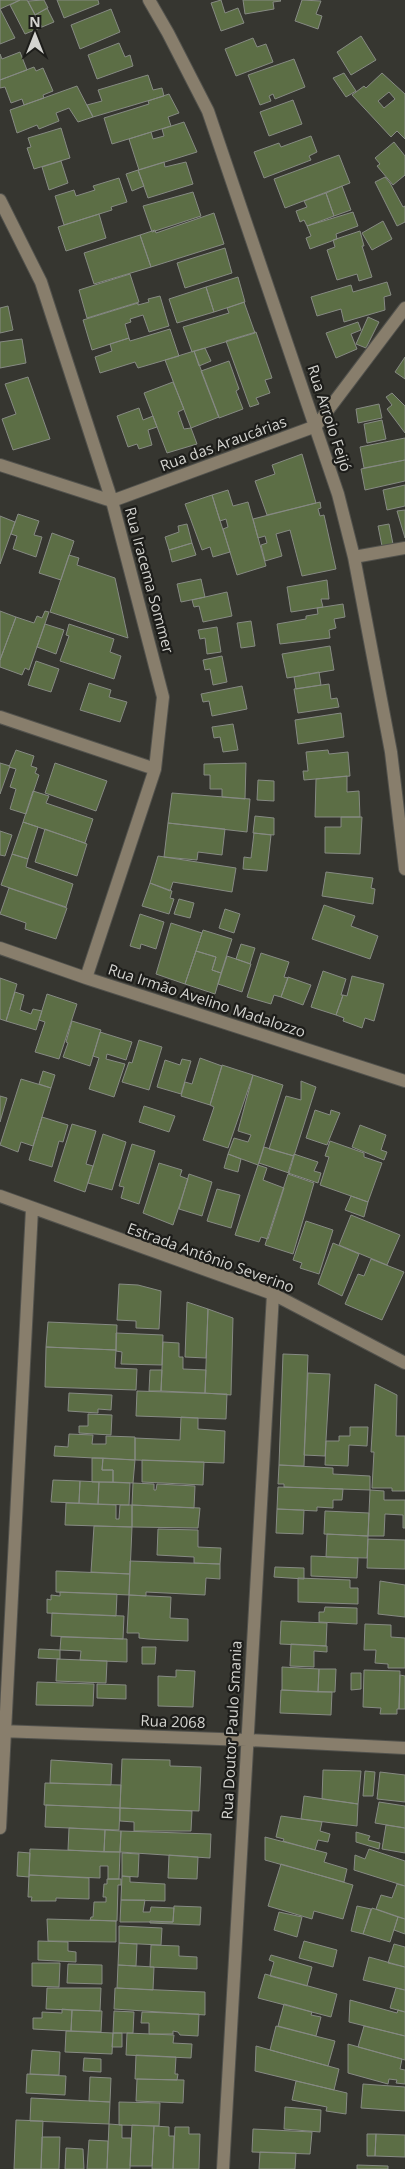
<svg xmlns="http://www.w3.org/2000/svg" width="405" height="2169" viewBox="0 0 405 2169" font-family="'Open Sans',sans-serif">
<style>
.building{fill:#5c6e45;stroke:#868a83;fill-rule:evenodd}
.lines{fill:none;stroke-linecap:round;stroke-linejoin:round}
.minor-casing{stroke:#52524d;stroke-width:14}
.minor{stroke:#887e6c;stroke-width:12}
.labels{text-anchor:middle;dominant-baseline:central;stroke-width:4.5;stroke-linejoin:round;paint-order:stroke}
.street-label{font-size:15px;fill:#d4d4d0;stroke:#1d1d1a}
</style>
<rect width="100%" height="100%" fill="#363630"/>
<path class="building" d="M0,0H20L0,9Z
M20,0H27L42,27L25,34L10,5Z
M44,0L48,8L35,15L28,1Z
M57,0H98L99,4L64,18Z
M221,0L225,13L238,8L244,23L221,31L211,3Z
M243,0H280L281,1L273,2L274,9L245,14Z
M302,0L321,1L316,14L322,16L318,29L295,21Z
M47,8L54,22L42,27L35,15Z
M0,9L15,38L0,44Z
M111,9L120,32L80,49L71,25Z
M361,36L376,60L351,75L337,52Z
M253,38L257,47L266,44L273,62L236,76L225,49Z
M119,43L125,57L130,55L133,66L97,79L88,55Z
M20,52L27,70L0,80V54L2,59Z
M294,59L305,87L275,99L273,94L269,96L271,101L260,105L248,75Z
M34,67L36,71L43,68L53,91L43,95L44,98L24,105L22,99L11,103L5,87L0,88V80Z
M344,73L356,91L346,97L333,78Z
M382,73L405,94V139L397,131L391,137L352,95L364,86L366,88ZM389,92L395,99L384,108L378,101Z
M148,75L153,90L162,88L164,96L93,117L87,105L102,101L98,90Z
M77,86L93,117L78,122L69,108L56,113L59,121L39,129L37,125L17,133L10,110Z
M169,94L179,113L168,117L171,126L112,144L104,118L149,104L148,101Z
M293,100L302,124L269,136L260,112Z
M184,122L197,152L139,170L129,139L151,132L153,139L164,136L162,129Z
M61,128L70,158L34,169L27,148L31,147L28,138Z
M311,136L317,152L309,156L311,160L264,178L254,152L279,143L281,147Z
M394,142L405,156V175L393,185L377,166L380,164L375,158Z
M339,155L350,183L285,208L274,179Z
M61,161L68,183L49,190L42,167Z
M164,162L165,167L186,162L193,184L148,198L138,170Z
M138,170L144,186L132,191L126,174Z
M385,177L390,183L403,207L405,206V222L397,226L375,182Z
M119,178L127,202L111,207L112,210L64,225L55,196L74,190L76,196L95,190L93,186Z
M342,186L351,210L334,216L326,193Z
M193,192L201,216L152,232L143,206Z
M326,193L334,216L307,226L304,220L300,222L296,211L307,207L304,201Z
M353,212L358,226L336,234L337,239L310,249L306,238L311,236L307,226Z
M214,213L224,244L151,267L140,235L155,230L156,233Z
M99,214L106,238L66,251L58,227Z
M383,221L392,239L372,250L362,233Z
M360,231L364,246H362L372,277L359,281L357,274L337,280L327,250L335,247L333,240Z
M140,235L151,267L94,284L84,253Z
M225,248L232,273L185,288L177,263Z
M130,274L139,302L87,318L79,290Z
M238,277L245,302L214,312L206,287Z
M387,282L391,295L384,297L385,310L344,322L341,309L317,316L311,297L351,285L353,292Z
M206,287L214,312L177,323L169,299Z
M160,296L169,326L149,332L143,315L130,319L131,322L125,324L129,338L92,350L83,320L138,303V305L149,302L148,299Z
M244,302L255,333L192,352L183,327L229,313L227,308Z
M8,306L13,330L0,333V308Z
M368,317L379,322L366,348L356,344Z
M358,322L361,330L351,334L357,349L336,358L326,333Z
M170,329L179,356L138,368L135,362L100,373L95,357L112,351L110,344L129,338L130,341Z
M256,332L272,378L265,380L270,393L256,398L259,404L250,407L226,341Z
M22,339L26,363L0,368V342Z
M205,348L211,361L199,366L194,351Z
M194,351L219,417L191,428L165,360Z
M405,357V379L395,372Z
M229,361L239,389L236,391L243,409L219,418L201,371Z
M28,377L50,439L13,450L2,419L16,414L5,384Z
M173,382L184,409L178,412L184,429L191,428L197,444L167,453L144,393Z
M392,393L405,406V433L387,409L392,405L386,397Z
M379,404L382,418L358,423L356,409Z
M139,408L143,420L153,416L157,427L148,430L152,445L139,449L137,444L128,447L117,416Z
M382,420L386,439L367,443L364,424Z
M405,438V460L364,468L360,447Z
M302,454L316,503L267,515L255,481L275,474L272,465Z
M405,460V481L365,490L361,469Z
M405,485V506L387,510L383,490Z
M228,490L233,506L248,502L266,566L237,575L223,529L228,527L226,519L220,521L212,495Z
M212,495L230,552L213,557L210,547L202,550L185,504Z
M320,502L321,508L318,509L320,516L324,515L336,569L302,576L290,530L276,534L282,556L265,561L261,545L267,543L265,536L258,538L253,519Z
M405,510V538L397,511Z
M18,514L39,521L34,535L42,537L36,557L13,549L17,536L11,534Z
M0,516L15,522L0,564Z
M187,524L192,543L169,550L165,537L179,532L178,526Z
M389,524L393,544L382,546L378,526Z
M52,533L74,541L61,580L39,573Z
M192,543L196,555L172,562L169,550Z
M69,555L79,558L77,565L115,578L128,638L50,612Z
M201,579L205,597L181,602L177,584Z
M327,580L329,599H321L323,607L291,612L287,587Z
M227,592L232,616L203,622L199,606L194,607L192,600Z
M343,604L345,617L334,619L336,628L329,630L330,638L280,644L277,624L306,619V616L318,614L317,608Z
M0,611L16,617L0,660Z
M45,611L49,612L29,670L25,668L22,675L0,667V660L16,617L34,623L37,616L42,618Z
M251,621L255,646L241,648L237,623Z
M45,624L64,630L56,654L37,647Z
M69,624L114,639L110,652L121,656L114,679L60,661L69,636L66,635Z
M217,627L221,652L207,654L205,638L200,639L198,630Z
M330,646L334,670L287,678L282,654Z
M222,656L227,682L213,685L210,669L205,670L203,660Z
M36,661L59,669L51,692L28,685Z
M319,672L321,685L296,689L294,677Z
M89,683L111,690L109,697L127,702L120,722L80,710Z
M329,684L331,699L337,698L339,707L298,713L294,689Z
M242,686L247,709L212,716L209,701L203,702L201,694Z
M341,713L344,737L298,744L295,720Z
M233,724L238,750L223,752L220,737L214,738L212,727Z
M16,750L34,756L31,766L37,768L35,773L39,775L26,814L10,809L16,789L10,787L16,769L9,767Z
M328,750L329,754L348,752L350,776L304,780L303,771H308L306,752Z
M0,763L10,766L0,794Z
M55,763L107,781L96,811L45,793Z
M246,763L245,799L222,797V789H210V775H204V764Z
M347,776V792L359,791L360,817H315L316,779Z
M258,780L274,781V801L257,800Z
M33,791L49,796L46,803L93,819L85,843L23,822Z
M172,793L250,799L247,832L168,823Z
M255,816L274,818V835L253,833Z
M341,817H362L360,854L325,853V827H341Z
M23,822L38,827L28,859L12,854Z
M168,823L225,829L222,855L198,852L197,860L164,857Z
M45,829L87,844L77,876L35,862Z
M0,831L12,835L5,856L0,855Z
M254,833L271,835L267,871L243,869L244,857L251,858Z
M12,854L28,859L26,867L73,884L66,907L1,885Z
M158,856L236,868L232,892L173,882L170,891L150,883Z
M326,872L373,878L371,888L375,889L373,904L322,896Z
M150,883L172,891L170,898L174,899L169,914L142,906Z
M9,888L67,908L56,939L25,929L26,923L0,914Z
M179,899L194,903L190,918L174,914Z
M324,905L355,916L351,926L378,936L370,959L312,939Z
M225,909L240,914L234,933L219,928Z
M140,914L164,922L156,949L141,944L140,949L130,946Z
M171,923L202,933L185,984L156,974Z
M203,930L232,939L221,973L212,970L216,957L196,951Z
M241,944L255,948L250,964L236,959Z
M196,951L216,957L212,970L221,973L215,994L185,984Z
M261,953L289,962L284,977L288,978L281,997L274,995L271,1004L247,997Z
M227,956L251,964L242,992L218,984Z
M323,971L346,979L341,995H343L336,1015L311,1007Z
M352,976L384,984L374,1021L365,1018L362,1028L343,1021L344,1018L336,1015L343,995L347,996Z
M288,977L311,985L303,1005L281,997Z
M0,978L17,984L6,1021L0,1019Z
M15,992L24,995L20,1010L31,1014L33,1009L42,1011L36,1030L6,1021Z
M47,994L77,1004L59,1059L35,1052L45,1022L39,1020Z
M72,1021L101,1030L90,1066L63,1057L68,1043L66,1042Z
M100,1032L132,1042L126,1060L107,1054L106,1059L125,1064L114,1097L89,1089L99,1058L93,1056Z
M139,1040L162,1047L149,1090L122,1082L129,1062L132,1063Z
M200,1058L222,1066L210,1105L181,1096L185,1082L192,1084Z
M182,1059L191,1061L181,1094L157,1087L165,1060L180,1065Z
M222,1065L253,1075L228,1148L203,1140L214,1107L210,1105Z
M43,1071L55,1075L51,1088L39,1084Z
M253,1075L283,1085L258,1165L228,1154L234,1138L248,1142L251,1135L238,1131Z
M21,1079L51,1088L33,1146L21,1142L18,1152L0,1145Z
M301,1081L316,1087L294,1156L269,1149L286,1096L301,1100Z
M0,1096L7,1098L0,1122Z
M144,1106L175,1116L169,1132L139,1122Z
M315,1110L330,1115L331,1110L340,1113L327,1145L306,1138Z
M42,1117L68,1125L63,1142L59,1141L52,1167L29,1160Z
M72,1124L96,1131L86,1164L93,1166L85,1192L54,1181Z
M360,1125L386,1135L381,1150L387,1152L384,1160L352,1147Z
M103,1134L126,1142L112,1190L88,1183Z
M330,1141L364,1153V1157L382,1163L368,1202L320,1185L329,1157L325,1156Z
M132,1144L155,1151L139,1204L121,1198L124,1187L119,1186Z
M264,1147L294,1156L289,1173L259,1163Z
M228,1154L241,1159L238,1172L224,1168Z
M294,1154L318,1162L314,1171L321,1173L318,1183L288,1173Z
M159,1163L182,1170L180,1176L188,1179L173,1225L143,1213Z
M258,1165L267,1168L263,1180L284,1188L268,1239L261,1237L259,1242L235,1235Z
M189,1174L212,1182L202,1216L179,1209Z
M288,1174L314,1183L293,1254L265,1245Z
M217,1189L240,1195L231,1228L207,1221Z
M351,1196L368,1202L364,1217L345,1210Z
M351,1215L400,1235L387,1265L339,1245Z
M306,1221L333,1230L319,1274L300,1268L302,1263L293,1260Z
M333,1243L359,1254L342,1296L318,1284Z
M371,1259L404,1272L382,1320L345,1304L358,1274L364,1276Z
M119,1284L138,1285L161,1291L159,1329L136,1328V1321L117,1320Z
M187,1302L208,1309L206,1358L185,1357Z
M208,1309L233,1318L231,1395L205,1393Z
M48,1322L117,1325L116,1350L46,1347Z
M116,1333L163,1335L162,1365L121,1364L122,1352L116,1351Z
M163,1342L179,1343V1357H183V1369L206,1370L205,1393L161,1391Z
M46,1347L116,1350L115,1368L137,1369L136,1390L45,1387Z
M283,1354L308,1355L304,1466L279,1465Z
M150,1370H162L161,1391H149Z
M308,1373L330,1374L325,1456L304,1455Z
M375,1384L397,1395L396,1436H405V1491H392V1488H372L374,1452H371Z
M137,1391L227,1394L226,1419L136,1416Z
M69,1393L112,1395L111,1410L98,1409V1413L68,1411Z
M88,1414L112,1415L111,1435L79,1433V1426H88Z
M181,1417L198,1418V1429L225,1431L224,1463L135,1460V1438L180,1440Z
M350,1427H368L367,1446L349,1445L348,1466L325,1465L326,1441H339V1436H350Z
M69,1434L93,1435L92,1444H106V1436L135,1437V1460L54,1456L55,1446L68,1447Z
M92,1458H103L102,1470H113V1482H92Z
M103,1458L135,1460L133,1483L113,1482V1470H102Z
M142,1460L204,1462L203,1485L142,1482Z
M279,1465L333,1468V1474L370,1476V1490L284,1487V1484H278Z
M53,1480L80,1481L79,1503L51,1502Z
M80,1481L99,1482L98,1504L79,1503Z
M99,1482L130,1483L129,1505L98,1504Z
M133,1483L154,1484V1490H156L157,1484L195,1486L194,1508L132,1505Z
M278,1487L343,1489L342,1500H333V1508L317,1507V1511L277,1509Z
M370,1490L384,1491V1500H405V1528H403V1515L385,1514L384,1536H368Z
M66,1503L116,1505V1519H119L120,1505H132V1527L65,1525Z
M132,1505L200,1508L198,1528L132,1527Z
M277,1509L304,1510L303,1534L276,1533Z
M325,1511L369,1513L368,1536L324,1534Z
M94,1526L132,1527L130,1574L91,1572Z
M158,1529L198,1530V1547L221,1548L220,1564L194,1563V1557L157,1555Z
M327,1534L368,1536L367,1558L326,1557Z
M368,1539L405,1540V1569L367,1568Z
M311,1556L358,1558L357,1578L311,1576Z
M130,1561L220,1564V1579L206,1578L205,1595L146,1592V1596L129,1595Z
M275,1567L304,1568V1579L274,1577Z
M56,1571L130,1574L129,1595L56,1592Z
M298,1578L350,1580V1588H358V1604L298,1602Z
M380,1581L405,1585V1617L378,1614Z
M60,1592L117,1594L116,1616L47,1613V1599L51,1600V1595L60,1596Z
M129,1595L171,1597L170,1618L188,1619V1641L148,1639L139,1638V1633H127Z
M325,1607L357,1608V1624L319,1622V1612H324Z
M52,1613L124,1616L123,1639L51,1636Z
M281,1621L327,1623L326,1646L280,1644Z
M365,1624L391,1625V1637L405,1638V1668H388V1664L375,1663L376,1650H364Z
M61,1637L127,1639V1662L80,1660L81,1651L60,1650Z
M291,1644L327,1646V1652L314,1651V1667L290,1666Z
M142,1647H156L155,1664H142Z
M39,1649L60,1650V1659L38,1658Z
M57,1659L107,1661L106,1683L56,1681Z
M282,1667L319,1669L318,1692L282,1690Z
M319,1669H336L335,1692H318Z
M176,1670L195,1671L193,1707L158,1706V1676L176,1677Z
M364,1670L400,1671L399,1709H397V1714H380L381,1708L363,1707Z
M351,1673H361V1689L351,1690Z
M400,1675L405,1676V1709H399Z
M37,1682L94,1684L93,1706L36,1705Z
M97,1684L126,1685V1699L97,1698Z
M281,1690L332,1692L331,1715L280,1713Z
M122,1759L170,1760V1766L201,1767L199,1811L120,1808Z
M51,1760L112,1764L111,1785L50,1783Z
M323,1770L361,1771L358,1804L322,1799Z
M365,1771L375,1772L373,1796H363Z
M380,1772L405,1775V1802L377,1799Z
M45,1783L121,1785L120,1808L44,1805Z
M304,1796L358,1804L357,1826L301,1819Z
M379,1802L405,1806V1828L375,1823Z
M46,1805L120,1808L119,1830L45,1827Z
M120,1808L192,1811L191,1831H134V1822L120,1821Z
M281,1816L322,1822L320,1831L330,1834L328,1842L318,1840L315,1850L283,1841L284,1839L276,1837Z
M386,1825L405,1828V1853L382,1849Z
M69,1828L105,1830L104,1852L68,1850Z
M105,1830L121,1831L120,1852H104Z
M121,1831L211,1834L210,1858L120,1852Z
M356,1832L370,1836L368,1840L380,1843L379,1849L356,1842Z
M265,1837L327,1853L324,1862L347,1869L344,1882L265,1860Z
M30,1849L120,1852L119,1879H108V1866H100V1878L29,1875Z
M369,1849L405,1861V1886L354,1870L355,1855L365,1859Z
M18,1852L30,1853L29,1877L17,1876Z
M122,1853L139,1854L138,1877L122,1876Z
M169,1855L198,1857L197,1879L168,1878Z
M281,1864L353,1885L343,1919L314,1911L312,1919L268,1906Z
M29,1875L89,1878V1899L56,1898V1901H31L32,1897H28Z
M122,1876L130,1877V1882L165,1884V1901L121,1900Z
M107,1879H121V1885H118L117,1921L90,1920L91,1917H93L94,1902H106V1897H103L104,1884H107Z
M397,1884L405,1886V1919L376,1909L381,1895L392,1898Z
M121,1900H145L143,1912H150L151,1907L174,1908L173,1922H120Z
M174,1906L201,1907L200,1925L150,1923V1921L173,1922Z
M357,1906L371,1909L363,1934L351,1931Z
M372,1908L398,1917L390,1942L363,1934Z
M279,1912L302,1917L297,1937L274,1930Z
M398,1917L405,1919V1934L394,1930Z
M47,1919L116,1921V1942L48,1941Z
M119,1926L162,1928L161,1945L119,1943Z
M38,1941L68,1942V1951L76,1952V1962L38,1960Z
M304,1941L337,1950L333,1967L299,1958Z
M119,1943L137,1944L136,1966L118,1965Z
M394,1944L405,1947V1967L388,1963Z
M151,1945L179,1946V1956L197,1957V1969L150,1967Z
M271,1955L312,1967L307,1986L270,1976L274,1962L269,1960Z
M369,1957L405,1967V1990L363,1980Z
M32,1963H60L59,1987L32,1986Z
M68,1964L102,1965V1984L67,1983Z
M118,1965L154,1967L153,1990L117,1988Z
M265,1974L337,1994L331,2017L258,1998Z
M47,1988H101L100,2011L46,2009Z
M115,1988L205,1992V2015L114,2009Z
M396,1988L405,1990V2012L390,2008Z
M350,2000L397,2013L398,2010L405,2012V2036L349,2022Z
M284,2004L312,2012L311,2015L321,2017L316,2036L278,2026Z
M62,2009L72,2010L71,2031L33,2029V2018H42V2012L62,2013Z
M72,2010L102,2011L101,2032L71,2031Z
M114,2011L134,2012L133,2033H113Z
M142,2012L199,2014L198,2036L180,2035L178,2032L173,2031V2034H149V2023H141Z
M276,2026L335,2041L328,2066L270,2050Z
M364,2026L405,2036V2060L358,2047Z
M66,2031L113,2033L112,2054L65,2052Z
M113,2033H122V2047H112Z
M127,2033L174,2035L173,2043L192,2044L191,2058L126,2055Z
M348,2044L402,2059L400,2069L405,2070V2084L396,2083L397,2080L389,2079L388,2084L348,2073Z
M256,2046L339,2069L334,2090L255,2071Z
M32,2050L60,2052L59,2075L30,2074Z
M136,2055L176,2057L175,2074H178L177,2080L135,2079Z
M84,2058L101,2059V2072L83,2071Z
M27,2074L66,2076L65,2095L26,2093Z
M90,2077L111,2078L110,2102L89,2101Z
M137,2079L184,2080L183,2103L136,2101Z
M296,2081L347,2093L346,2114L326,2111L327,2107L292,2100Z
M363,2084L405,2087V2111L361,2108Z
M31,2098L110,2102L109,2124L30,2121Z
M119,2102L160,2103L159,2126L119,2125Z
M285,2107L321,2110L320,2132L284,2129Z
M16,2120L43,2121L41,2169H14Z
M109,2124L122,2125V2138H131L130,2169H107Z
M132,2125L154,2126L152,2166H130Z
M154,2126L169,2127V2136H174L173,2169H152Z
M175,2127H189V2134H200L199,2169H173Z
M253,2129L312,2132L310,2154L252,2152Z
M367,2134H376L375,2156H367Z
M376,2134L405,2135V2157L375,2156Z
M42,2137H60L59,2169H41Z
M89,2140L108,2141L107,2169H87Z
M66,2148L83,2149L84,2169H65Z
M260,2152L296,2153L295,2169H259Z
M357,2165L388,2166V2169H357Z"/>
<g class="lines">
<g class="minor-casing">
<path id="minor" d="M149,0L168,33L208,111L338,494L354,557L391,752L405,869
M0,200L41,282L112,501L163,697L155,769L86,978
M0,465L112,501L316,426L405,308
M354,557L405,548
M0,717L155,769
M0,948L86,978L405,1081
M0,1196L273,1294L405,1363
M0,1731L247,1740L405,1748
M0,1828L32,1209
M223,2169L273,1294"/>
</g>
<use href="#minor" class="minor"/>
</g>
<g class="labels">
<g class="street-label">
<text transform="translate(330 418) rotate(72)">Rua Arroio Feijó</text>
<text transform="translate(223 443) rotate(-20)">Rua das Araucárias</text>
<text transform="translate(150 580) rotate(75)">Rua Iracema Sommer</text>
<text transform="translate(207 1000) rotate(18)">Rua Irmão Avelino Madalozzo</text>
<text transform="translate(211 1257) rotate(20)">Estrada Antônio Severino</text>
<text transform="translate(173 1721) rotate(2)">Rua 2068</text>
<text transform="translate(231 1730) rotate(-87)">Rua Doutor Paulo Smania</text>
</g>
</g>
<g transform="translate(35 35)" stroke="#1d1d1a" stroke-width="4" paint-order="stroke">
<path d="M0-4L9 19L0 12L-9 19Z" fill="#d4d4d0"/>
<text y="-8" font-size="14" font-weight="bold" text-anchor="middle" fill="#d4d4d0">N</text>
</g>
</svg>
